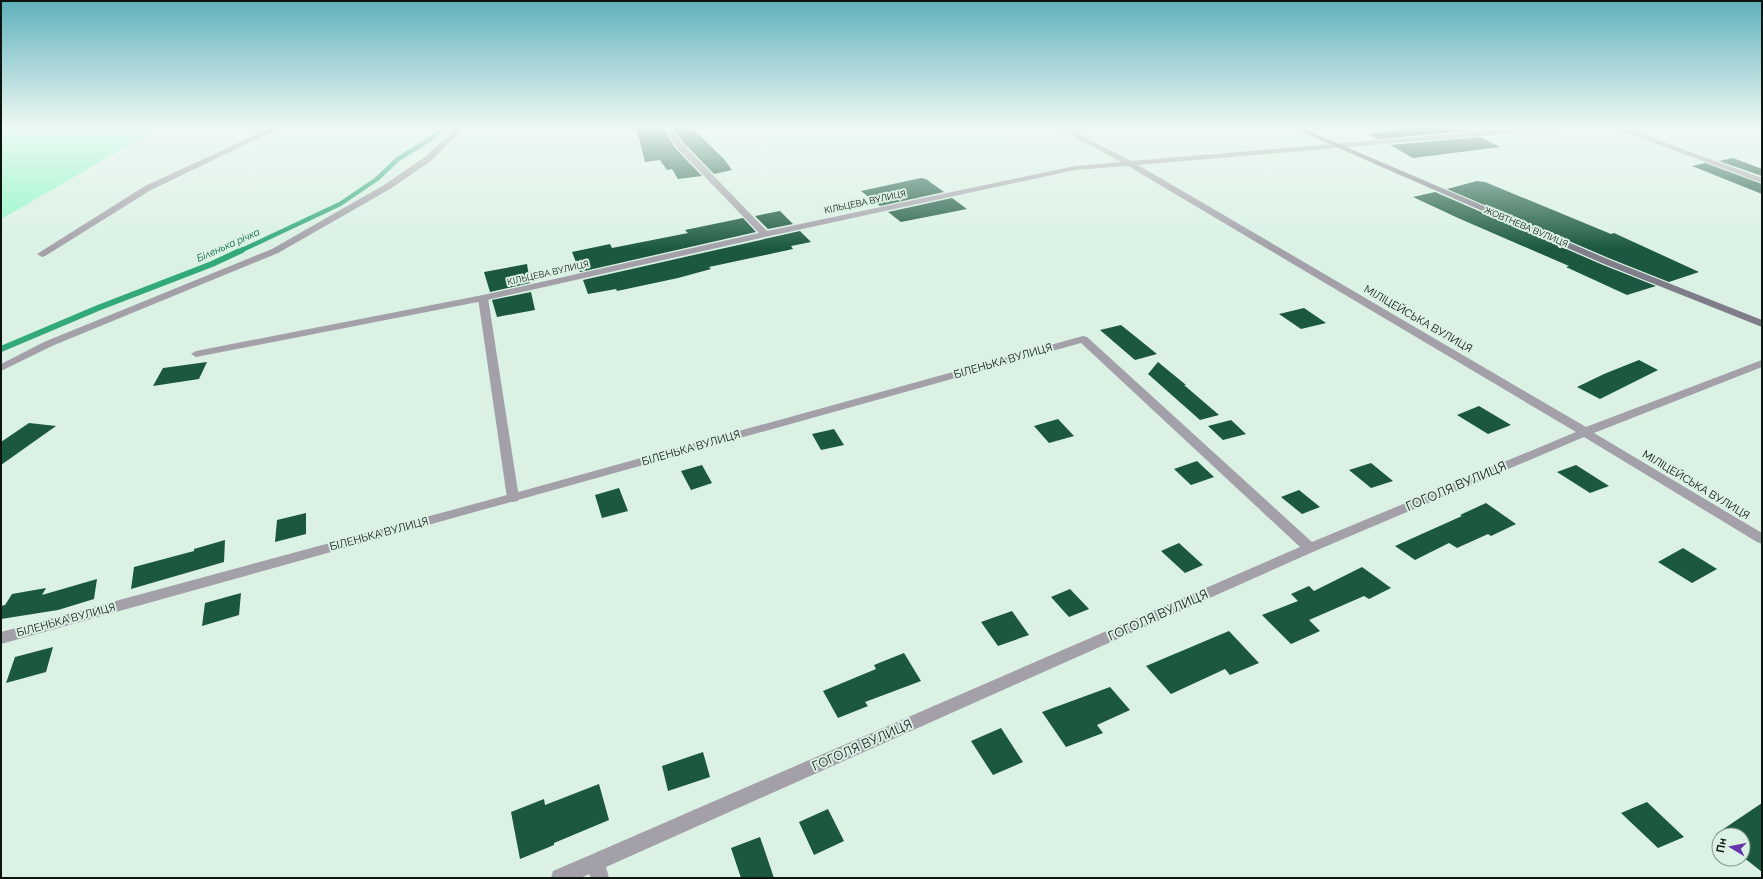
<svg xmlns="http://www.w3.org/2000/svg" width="1763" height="879" viewBox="0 0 1763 879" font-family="Raleway,sans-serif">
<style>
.green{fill:#8df6c4}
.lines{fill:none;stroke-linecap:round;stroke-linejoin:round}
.stream-far1{stroke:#32a979;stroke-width:4.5}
.stream{stroke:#32a979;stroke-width:6}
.building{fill:#1b583f}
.lane{fill:#a3a0a9;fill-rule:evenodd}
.street{fill:#a3a0a9;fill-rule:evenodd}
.secondary{fill:#807d8a;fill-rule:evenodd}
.labels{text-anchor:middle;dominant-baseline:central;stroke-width:4;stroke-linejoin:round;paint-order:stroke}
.far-street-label{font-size:9px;fill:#0d1511;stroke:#daf1e4}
.far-water-label{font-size:10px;font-style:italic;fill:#005f3f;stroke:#daf1e4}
.street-label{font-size:11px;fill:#0d1511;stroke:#daf1e4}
.near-street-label{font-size:13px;fill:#0d1511;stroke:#daf1e4}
</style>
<rect width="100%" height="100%" fill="#daf1e4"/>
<path class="green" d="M1,126H162L1,219Z"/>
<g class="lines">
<path class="stream-far1" d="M240,251L340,204L377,179L398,159L432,138L445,126"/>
<path class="stream" d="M1,349L98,308L212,264L242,250"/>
</g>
<path class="building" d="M636,126H653L654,129L663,128L675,148L702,176L678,179L672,169L667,170L660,160L645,162Z
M680,126H690L724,159L732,170L714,174L683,142L672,127Z
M1440,126H1455L1467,131L1378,139L1368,134L1389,131L1387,130Z
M1480,137L1500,147L1413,158L1390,145Z
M1733,158L1762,169V176L1719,161Z
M1705,163L1762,184V194L1692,166Z
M921,178L926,179L944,192L880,206L861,191Z
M1477,181L1485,182L1611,234L1614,233L1699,272L1669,282L1611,259L1447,189Z
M1435,192L1603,265L1656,286L1627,295L1566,267L1569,266L1458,218L1413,197Z
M952,198L967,209L901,222L888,212Z
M780,211L793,224L768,229L755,216Z
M743,218L756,232L580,272L572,252L610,244L612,248L688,233L685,230Z
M800,231L811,242L791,246L793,249L709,267L711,269L678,278L617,291L616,289L588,294L583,280Z
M527,264L530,283L490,292L484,272Z
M531,292L535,310L497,317L492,300Z
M1304,308L1326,323L1301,329L1279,314Z
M1121,325L1157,354L1135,360L1100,330Z
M1639,360L1658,370L1600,399L1577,387L1604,374Z
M207,362L199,379L153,386L163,368Z
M1158,362L1186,385H1184L1219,415L1200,420L1148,374Z
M1479,406L1511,425L1488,434L1457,415Z
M1058,419L1074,436L1049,443L1034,426Z
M1231,420L1246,434L1223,440L1208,426Z
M29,423L56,426L1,465V442Z
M834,429L844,445L821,450L812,434Z
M1197,461L1214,477L1191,485L1174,469Z
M1371,463L1393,481L1371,488L1349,470Z
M702,465L712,483L691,490L681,471Z
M1576,465L1609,486L1590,493L1557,472Z
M619,488L628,511L602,518L595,495Z
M1299,490L1320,507L1302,514L1281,497Z
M1486,503L1516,524L1491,536L1488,534L1457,548L1449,543L1415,560L1395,546L1462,516L1460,515Z
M306,513V534L275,542L277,520Z
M225,540L224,562L131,589L134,567L194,551V549Z
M1179,543L1203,565L1185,573L1161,551Z
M1683,548L1717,569L1692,583L1658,562Z
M1362,567L1391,588L1369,599L1364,596L1309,620L1320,631L1291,644L1262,615L1298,601L1291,594L1309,586L1314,591Z
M97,579L94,599L58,610L1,619V606L5,605L12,594L46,588L42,595Z
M1070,589L1089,609L1069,617L1051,597Z
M241,593L239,615L202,626L205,603Z
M1012,611L1029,635L998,646L981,622Z
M1229,631L1259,663L1230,675L1225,669L1171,694L1146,666Z
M53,647L46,672L6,683L15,657Z
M904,653L921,681L865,702L868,706L838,718L823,691L876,669L874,665Z
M1110,687L1130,710L1097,725L1103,733L1066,747L1042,712Z
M1001,728L1023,762L993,775L971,741Z
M703,752L710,777L668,791L662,766Z
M599,784L609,820L554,843V845L520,859L511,812L544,799L545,805Z
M1647,802L1684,837L1658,848L1621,813Z
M1762,803V872L1743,857V835H1719V837L1716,834Z
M828,809L844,841L814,855L799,822Z
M760,837L774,878H741L731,848Z"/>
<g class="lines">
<path class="lane" d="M483,295L488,298L519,498L518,501L513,502L508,501L507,498L478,298Z"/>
<path class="street" d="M275,126H284L151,190L45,256L42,257L37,254L145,186Z
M458,126H466L431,161L390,189L278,253L52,346L1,371V364L44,342L272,249L384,185L425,157Z
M663,126H669L682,143L767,231L1075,166L1121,162L1055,126H1063L1131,161L1549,126H1573L1570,128L1138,165L1586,427L1762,360V367L1594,433L1762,533V544L1757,542L1584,437L1315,551L606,867L609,878H591L589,874L581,878H551L553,871L588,856L1300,547L1081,343L1,644V632L511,494L1083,336L1087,337L1312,542L1576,432L1128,166L1075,170L765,237L483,301L196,357L191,354L196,351L483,295L759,233L676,147Z
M1609,126H1619L1762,178V183Z"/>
<path class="secondary" d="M1288,126H1297L1610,260L1762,320V327L1604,264Z"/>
</g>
<linearGradient id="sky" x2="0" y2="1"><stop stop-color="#5fb0bc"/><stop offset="0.51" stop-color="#eef9f3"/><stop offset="1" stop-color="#eef9f3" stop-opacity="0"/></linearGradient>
<rect width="1763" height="249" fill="url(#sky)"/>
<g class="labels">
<g class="far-street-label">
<text transform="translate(865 202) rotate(-12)">КІЛЬЦЕВА ВУЛИЦЯ</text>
<text transform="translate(1526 227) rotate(23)">ЖОВТНЕВА ВУЛИЦЯ</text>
<text transform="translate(548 273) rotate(-13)">КІЛЬЦЕВА ВУЛИЦЯ</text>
</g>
<g class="far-water-label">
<text transform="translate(228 245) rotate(-24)">Біленька річка</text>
</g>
<g class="street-label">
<text transform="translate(1418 319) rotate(30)">МІЛІЦЕЙСЬКА ВУЛИЦЯ</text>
<text transform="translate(1003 361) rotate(-16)">БІЛЕНЬКА ВУЛИЦЯ</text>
<text transform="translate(691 448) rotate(-16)">БІЛЕНЬКА ВУЛИЦЯ</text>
<text transform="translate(1696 485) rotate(31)">МІЛІЦЕЙСЬКА ВУЛИЦЯ</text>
<text transform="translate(379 534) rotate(-15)">БІЛЕНЬКА ВУЛИЦЯ</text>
<text transform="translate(66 620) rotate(-15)">БІЛЕНЬКА ВУЛИЦЯ</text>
</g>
<g class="near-street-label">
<text transform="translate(1456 486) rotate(-23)">ГОГОЛЯ ВУЛИЦЯ</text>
<text transform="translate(1158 615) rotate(-24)">ГОГОЛЯ ВУЛИЦЯ</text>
<text transform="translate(862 745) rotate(-24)">ГОГОЛЯ ВУЛИЦЯ</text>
</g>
</g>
<rect width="1763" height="879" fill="none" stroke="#0d1511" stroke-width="4"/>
<g transform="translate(1731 847) rotate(280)"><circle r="19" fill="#daf1e4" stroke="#889990"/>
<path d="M0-3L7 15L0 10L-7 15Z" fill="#6634ab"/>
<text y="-6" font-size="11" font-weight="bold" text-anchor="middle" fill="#0d1511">Пн</text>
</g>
</svg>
